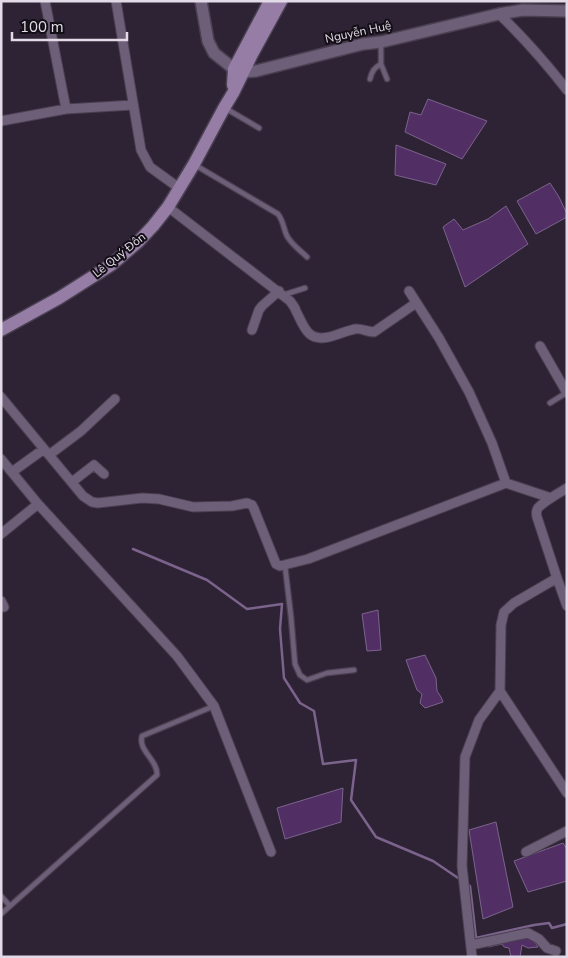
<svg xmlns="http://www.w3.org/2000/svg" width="568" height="958" viewBox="0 0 568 958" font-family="'Nunito Sans',sans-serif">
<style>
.water{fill:#512f65;stroke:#7c638c}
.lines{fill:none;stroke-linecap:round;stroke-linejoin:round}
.stream{stroke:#7c638c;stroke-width:2.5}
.service-casing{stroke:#4a4051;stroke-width:7}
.minor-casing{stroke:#4a4051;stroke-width:11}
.tertiary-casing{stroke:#4a4051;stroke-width:14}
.secondary-casing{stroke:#4a4051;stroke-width:15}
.service{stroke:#6e5f78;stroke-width:4.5}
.minor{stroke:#6e5f78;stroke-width:9}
.tertiary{stroke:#6e5f78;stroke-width:11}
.secondary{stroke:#957da6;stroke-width:12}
.labels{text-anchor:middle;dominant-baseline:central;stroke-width:4;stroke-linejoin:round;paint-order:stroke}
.street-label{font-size:12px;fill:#e2dbe7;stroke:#130e16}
</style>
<rect width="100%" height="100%" fill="#2d2335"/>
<path class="water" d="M428,99L487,121L462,159L405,132L410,112L421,115Z
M396,145L446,164L436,185L395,175Z
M550,183L559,197L567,214V217L536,234L517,201Z
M506,206L528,244L465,287L443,227L454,219L463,230L488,219Z
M378,610L381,650L367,651L362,614Z
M425,655L436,678L437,691L441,697L443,702L425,708L420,703L422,694L417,690L406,660Z
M343,788L341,822L285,839L277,808Z
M496,822L513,907L483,919L469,830Z
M563,843L567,849V881L528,892L514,861Z
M524,937C531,939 535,941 538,947L528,948L522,945L520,957H511L509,948L504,947L502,944L488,947L489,944Z"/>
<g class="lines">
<path class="stream" d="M133,549L207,580L247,609L282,604L280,629L284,678L300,703L314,711L323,764L356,760L351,800L376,837L433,861L461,880
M468,885L470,886L476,938L534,925L549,923L552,928L567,924"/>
<g class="service-casing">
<path id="service" d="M381,43V64L387,79
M370,79C372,71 374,68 381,64
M225,108L259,128
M195,165L278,214C284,222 283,228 287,236C292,245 300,250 307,257
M283,295L305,288
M550,403L566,393
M285,566L291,617L295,664L300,675L307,680L327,673L354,670
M1,896L10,906
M1,914L157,775C158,760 138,751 142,736L214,706"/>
</g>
<g class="minor-casing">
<path id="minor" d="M116,1L141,150L150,167L179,188
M499,14C524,38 546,63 567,90
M66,109L133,105
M1,121L66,109L45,1
M168,207L290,301C292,304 295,307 296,311C304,326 307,342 329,337C337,335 346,331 355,329C362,328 367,332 374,332L416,303
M409,291L439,338L469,392L492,443L506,483
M252,330L259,310L262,306L279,291
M540,346L567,393
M1,397L83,496L92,502L98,503L142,498L159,499L193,507L232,506L247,503L252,505L254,509L276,564L280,566L308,559L506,483L551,498
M49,455L81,431L115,399
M1,459L38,504L177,656L214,706L271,852
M12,472L44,449
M72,482L94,465L104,474
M1,534L38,504
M557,578L567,606
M1,601L4,607
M500,691L567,793
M526,852L567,831
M471,945L528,933L539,939L547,948L556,951
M472,957L462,866L465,757L479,720L500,691L501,625L504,612L514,603L557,578L537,517C536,513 536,511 538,508C544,501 559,493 567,488"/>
</g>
<g class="tertiary-casing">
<path id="tertiary" d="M201,1L208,41L214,53L234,69L243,72L256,71L363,44L381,42L499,14L523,10L567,11"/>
</g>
<g class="secondary-casing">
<path id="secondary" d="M233,85L234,69L270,1
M1,330L59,298L111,265L139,241L153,226L168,207L194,164L224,108L233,93L252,54L281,1"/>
</g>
<use href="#service" class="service"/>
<use href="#minor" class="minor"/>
<use href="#tertiary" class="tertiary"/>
<use href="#secondary" class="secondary"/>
</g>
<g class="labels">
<g class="street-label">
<text transform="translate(358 32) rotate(-12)">Nguyễn Huệ</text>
<text transform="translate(119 255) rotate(-39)">Lê Quý Đôn</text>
</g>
</g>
<rect width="568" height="958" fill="none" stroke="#e2dbe7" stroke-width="5"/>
<path d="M12 32v8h115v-8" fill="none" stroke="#e2dbe7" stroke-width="2.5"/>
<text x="20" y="32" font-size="15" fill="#e2dbe7" stroke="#130e16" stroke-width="4" paint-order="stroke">100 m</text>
</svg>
